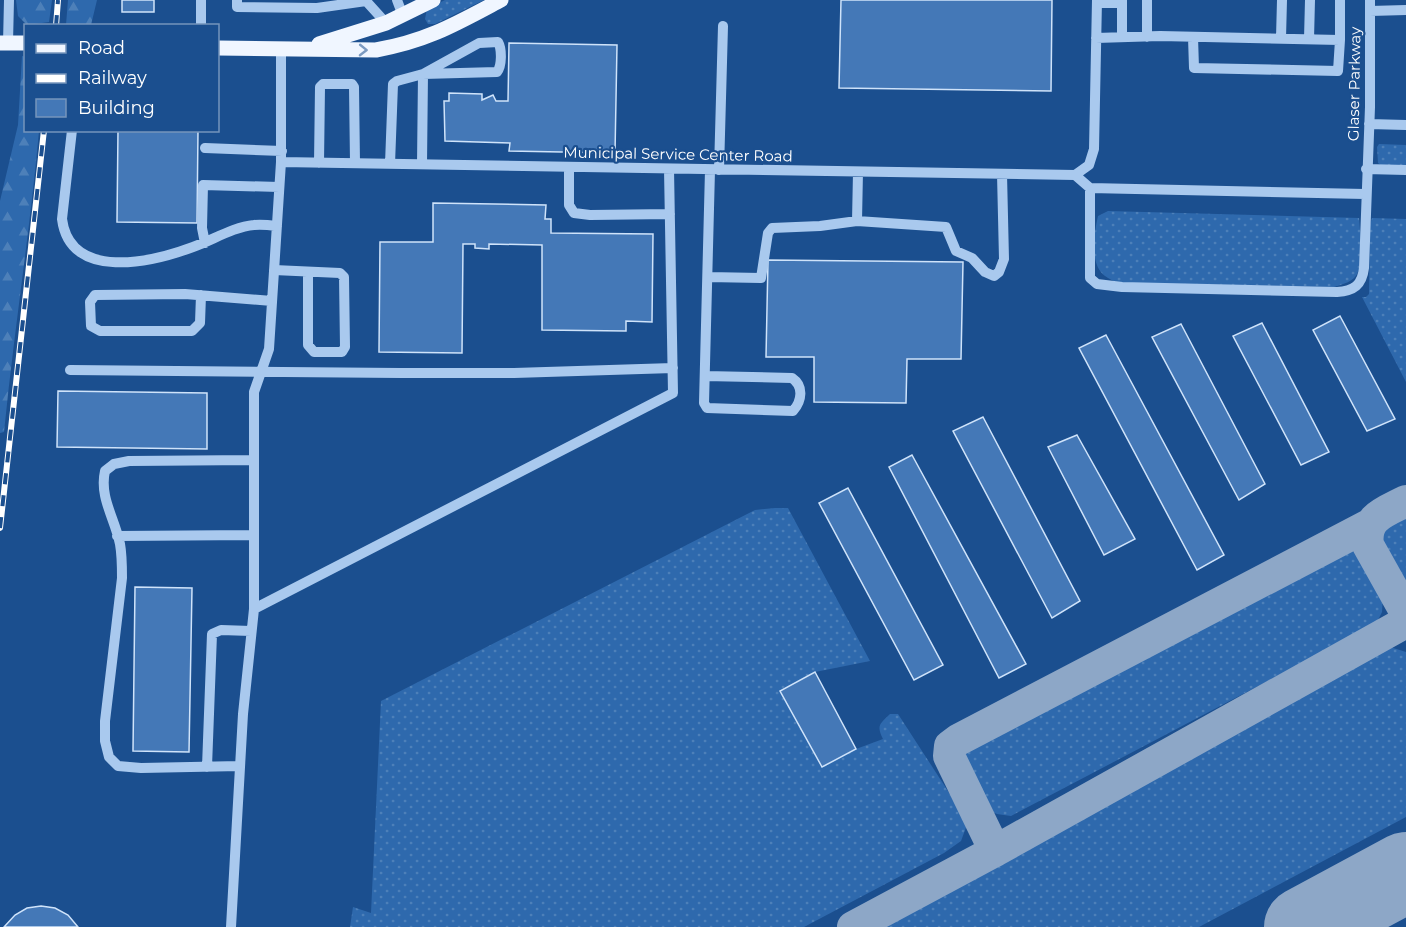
<svg xmlns="http://www.w3.org/2000/svg" width="1406" height="927" viewBox="0 0 1406 927" font-family="Montserrat,sans-serif">
<style>
.grass{fill:url(#grass-dots)}
.forest{fill:url(#forest-firs)}
.lines{fill:none;stroke-linecap:round;stroke-linejoin:round}
.taxiway{stroke:#8da7c7;stroke-width:32}
.runway{stroke:#8da7c7;stroke-width:80}
.building{fill:#4478b7;stroke:#cfe3fa;stroke-width:1.5}
.minor{stroke:#a9c9ee;stroke-width:10}
.major{stroke:#f0f6ff;stroke-width:15}
.rail-casing{stroke:#fff;stroke-width:6}
.rail{stroke:#1b4f8f;stroke-width:4;stroke-dasharray:11;stroke-linecap:butt}
.oneway{stroke:#7b9ac1}
.labels{text-anchor:middle;dominant-baseline:central;stroke-width:4.5;stroke-linejoin:round;paint-order:stroke}
.street-label{font-size:15px;fill:#fff;stroke:#1b4f8f}
</style>
<defs>
<pattern id="grass-dots" width="8" height="8" patternUnits="userSpaceOnUse" patternTransform="scale(1.5)"><rect width="8" height="8" fill="#2e69ad"/><path d="M2 2h.1M6 6h.1" fill="none" stroke="#4d80b9" stroke-width="1.8" stroke-linecap="round"/></pattern>
<pattern id="forest-firs" width="22" height="20" patternUnits="userSpaceOnUse" patternTransform="scale(1.5)"><rect width="22" height="20" fill="#2e69ad"/><path d="M5 1l3.5 6h-7zM16 11l3.5 6h-7z" fill="#4d80b9"/></pattern>
</defs>
<rect width="100%" height="100%" fill="#1b4f8f"/>
<path class="grass" d="M445,0H484L435,24H428L425,19L427,9Z
M1379,144L1406,145V166H1382L1378,163L1377,147Z
M1108,211L1359,218C1360,230 1363,261 1358,272C1354,282 1343,284 1334,287L1118,283C1114,281 1109,279 1105,276C1089,264 1094,234 1098,216Z
M1372,218L1406,219V382L1362,297H1366L1369,294L1370,225Z
M775,508H788L870,661L815,672L781,691L821,767L856,749L883,739C876,725 880,724 890,714H898L968,822L961,841L944,853L804,927H350L353,907L371,913L381,701L755,510Z
M1406,508V587C1394,568 1380,551 1377,528L1382,520Z
M1350,542L1357,546L1383,595L1382,612L1376,624L1011,816L997,814L983,808L959,764L963,748L977,737L1341,545Z
M1390,647L1406,652V817L1199,927H860L1375,652Z"/>
<path class="forest" d="M16,0H52L49,22L27,25L18,16Z
M68,0H97L91,25H66Z
M22,56L26,57V130L39,131C30,231 14,331 4,432L0,433V201L18,125Z"/>
<g class="lines">
<path class="taxiway" d="M1406,501C1385,512 1364,517 1368,545L1406,613
M995,851L949,756L950,746L958,740L1371,524
M853,927L995,851L1406,622"/>
<path class="runway" d="M1304,927L1406,872"/>
</g>
<path class="building" d="M122,0H154V12H122Z
M841,0H1052L1051,91L839,88Z
M509,43L617,45L615,153L509,151L510,143L445,141L444,101H449V93L482,94V100L493,95L496,101H508Z
M118,130H198L197,223L117,222Z
M433,203L546,205L545,219H551V233L653,234L652,322L626,321V331L542,330V245L489,244V249L475,248V244H463L462,353L379,352L380,242H433Z
M768,260L963,262L961,359H907L906,403L814,402V357H766Z
M1340,316L1395,419L1367,431L1313,330Z
M1262,323L1329,452L1301,465L1233,336Z
M1181,324L1265,484L1239,500L1152,337Z
M1106,335L1224,555L1197,570L1079,348Z
M58,391L207,393V449L57,447Z
M983,417L1080,601L1052,618L953,431Z
M1077,435L1135,539L1104,555L1048,447Z
M912,455L1026,664L999,678L889,467Z
M848,488L943,665L914,680L819,503Z
M135,587L192,588L189,752L133,751Z
M815,672L856,749L822,767L780,691Z
M41,906L55,908L68,915L78,927H4L15,915L27,908Z"/>
<g class="lines">
<path class="minor" d="M201,0V26
M237,0V7L317,8L366,1L386,23
M397,0L403,16
M1122,0V37
M1147,0V37
M1340,0V40
M1097,3H1122
M1370,11L1406,10
M1096,38L1160,36L1340,40L1338,71L1194,68L1193,37
M1281,38L1282,0
M1309,39L1310,0
M8,43L9,0
M1369,124L1406,125
M72,130L62,219C70,282 153,262 193,247C213,240 233,227 254,225C261,224 269,225 277,226
M205,148L282,151
M281,162L1075,175L1089,165L1094,149L1097,0
M319,163L320,87L323,84H352L354,87L355,163
M390,164L393,84L397,81L423,74L479,43L498,42C502,49 502,66 497,72L423,74L422,164
M569,168V205L574,213L590,215L670,214
M1366,169L1406,170
M719,170L723,26
M1075,175L1090,188L1365,194
M1090,188V278L1097,284L1122,287L1337,292C1354,291 1362,285 1364,268L1370,107V0
M857,221L858,172
M205,243L202,228L203,185L279,187
M274,270L340,273L344,277L345,347L342,352H314L308,345V272
M708,277L761,278L768,233L772,228L820,226L857,221L946,227L956,251L972,258L985,272L994,276L999,272L1004,259L1002,174
M201,295L200,323L192,331H100L91,326L90,302L95,295L185,294L272,301
M70,370L401,373H514L673,368
M705,376L792,378C804,386 802,401 793,411L707,408L704,403L710,170
M117,536L254,535
M254,609V392L269,349L281,162V49
M240,766L141,768L118,766L109,757L105,741V721L122,578C122,567 122,555 120,544C115,519 99,497 105,471L114,464L129,461L254,460
M207,767L212,634L221,630L251,631
M231,927L243,714L254,609L673,393L669,169"/>
<path class="major" d="M0,43H26
M319,44L386,23L433,0
M218,48L376,50C427,41 456,24 501,0"/>
<g class="rail-casing">
<path id="rail" d="M56,26L58,0
M0,528L44,130"/>
</g>
<use href="#rail" class="rail"/>
</g>
<defs><path id="oneway-chevron" d="M-2-3.5L2.5 0L-2 3.5" fill="none" stroke-width="1.6" stroke-linecap="round" stroke-linejoin="round" transform="scale(1.5)"/></defs>
<use class="oneway" href="#oneway-chevron" transform="translate(363 50) rotate(1)"/>
<g class="labels">
<g class="street-label">
<text transform="translate(1354 84) rotate(-89)">Glaser Parkway</text>
<text transform="translate(678 154) rotate(1)">Municipal Service Center Road</text>
</g>
</g>
<rect x="24" y="24" width="195" height="108" fill="#1b4f8f" stroke="#7695bc" stroke-width="1.5"/>
<rect x="36" y="44" width="30" height="9" fill="#f0f6ff" stroke="#7695bc" stroke-width="1.5"/>
<text x="78" y="54" font-size="18" fill="#ffffff">Road</text>
<rect x="36" y="74" width="30" height="9" fill="#ffffff" stroke="#7695bc" stroke-width="1.5"/>
<text x="78" y="84" font-size="18" fill="#ffffff">Railway</text>
<rect x="36" y="99" width="30" height="18" fill="#4478b7" stroke="#7695bc" stroke-width="1.5"/>
<text x="78" y="114" font-size="18" fill="#ffffff">Building</text>
</svg>
